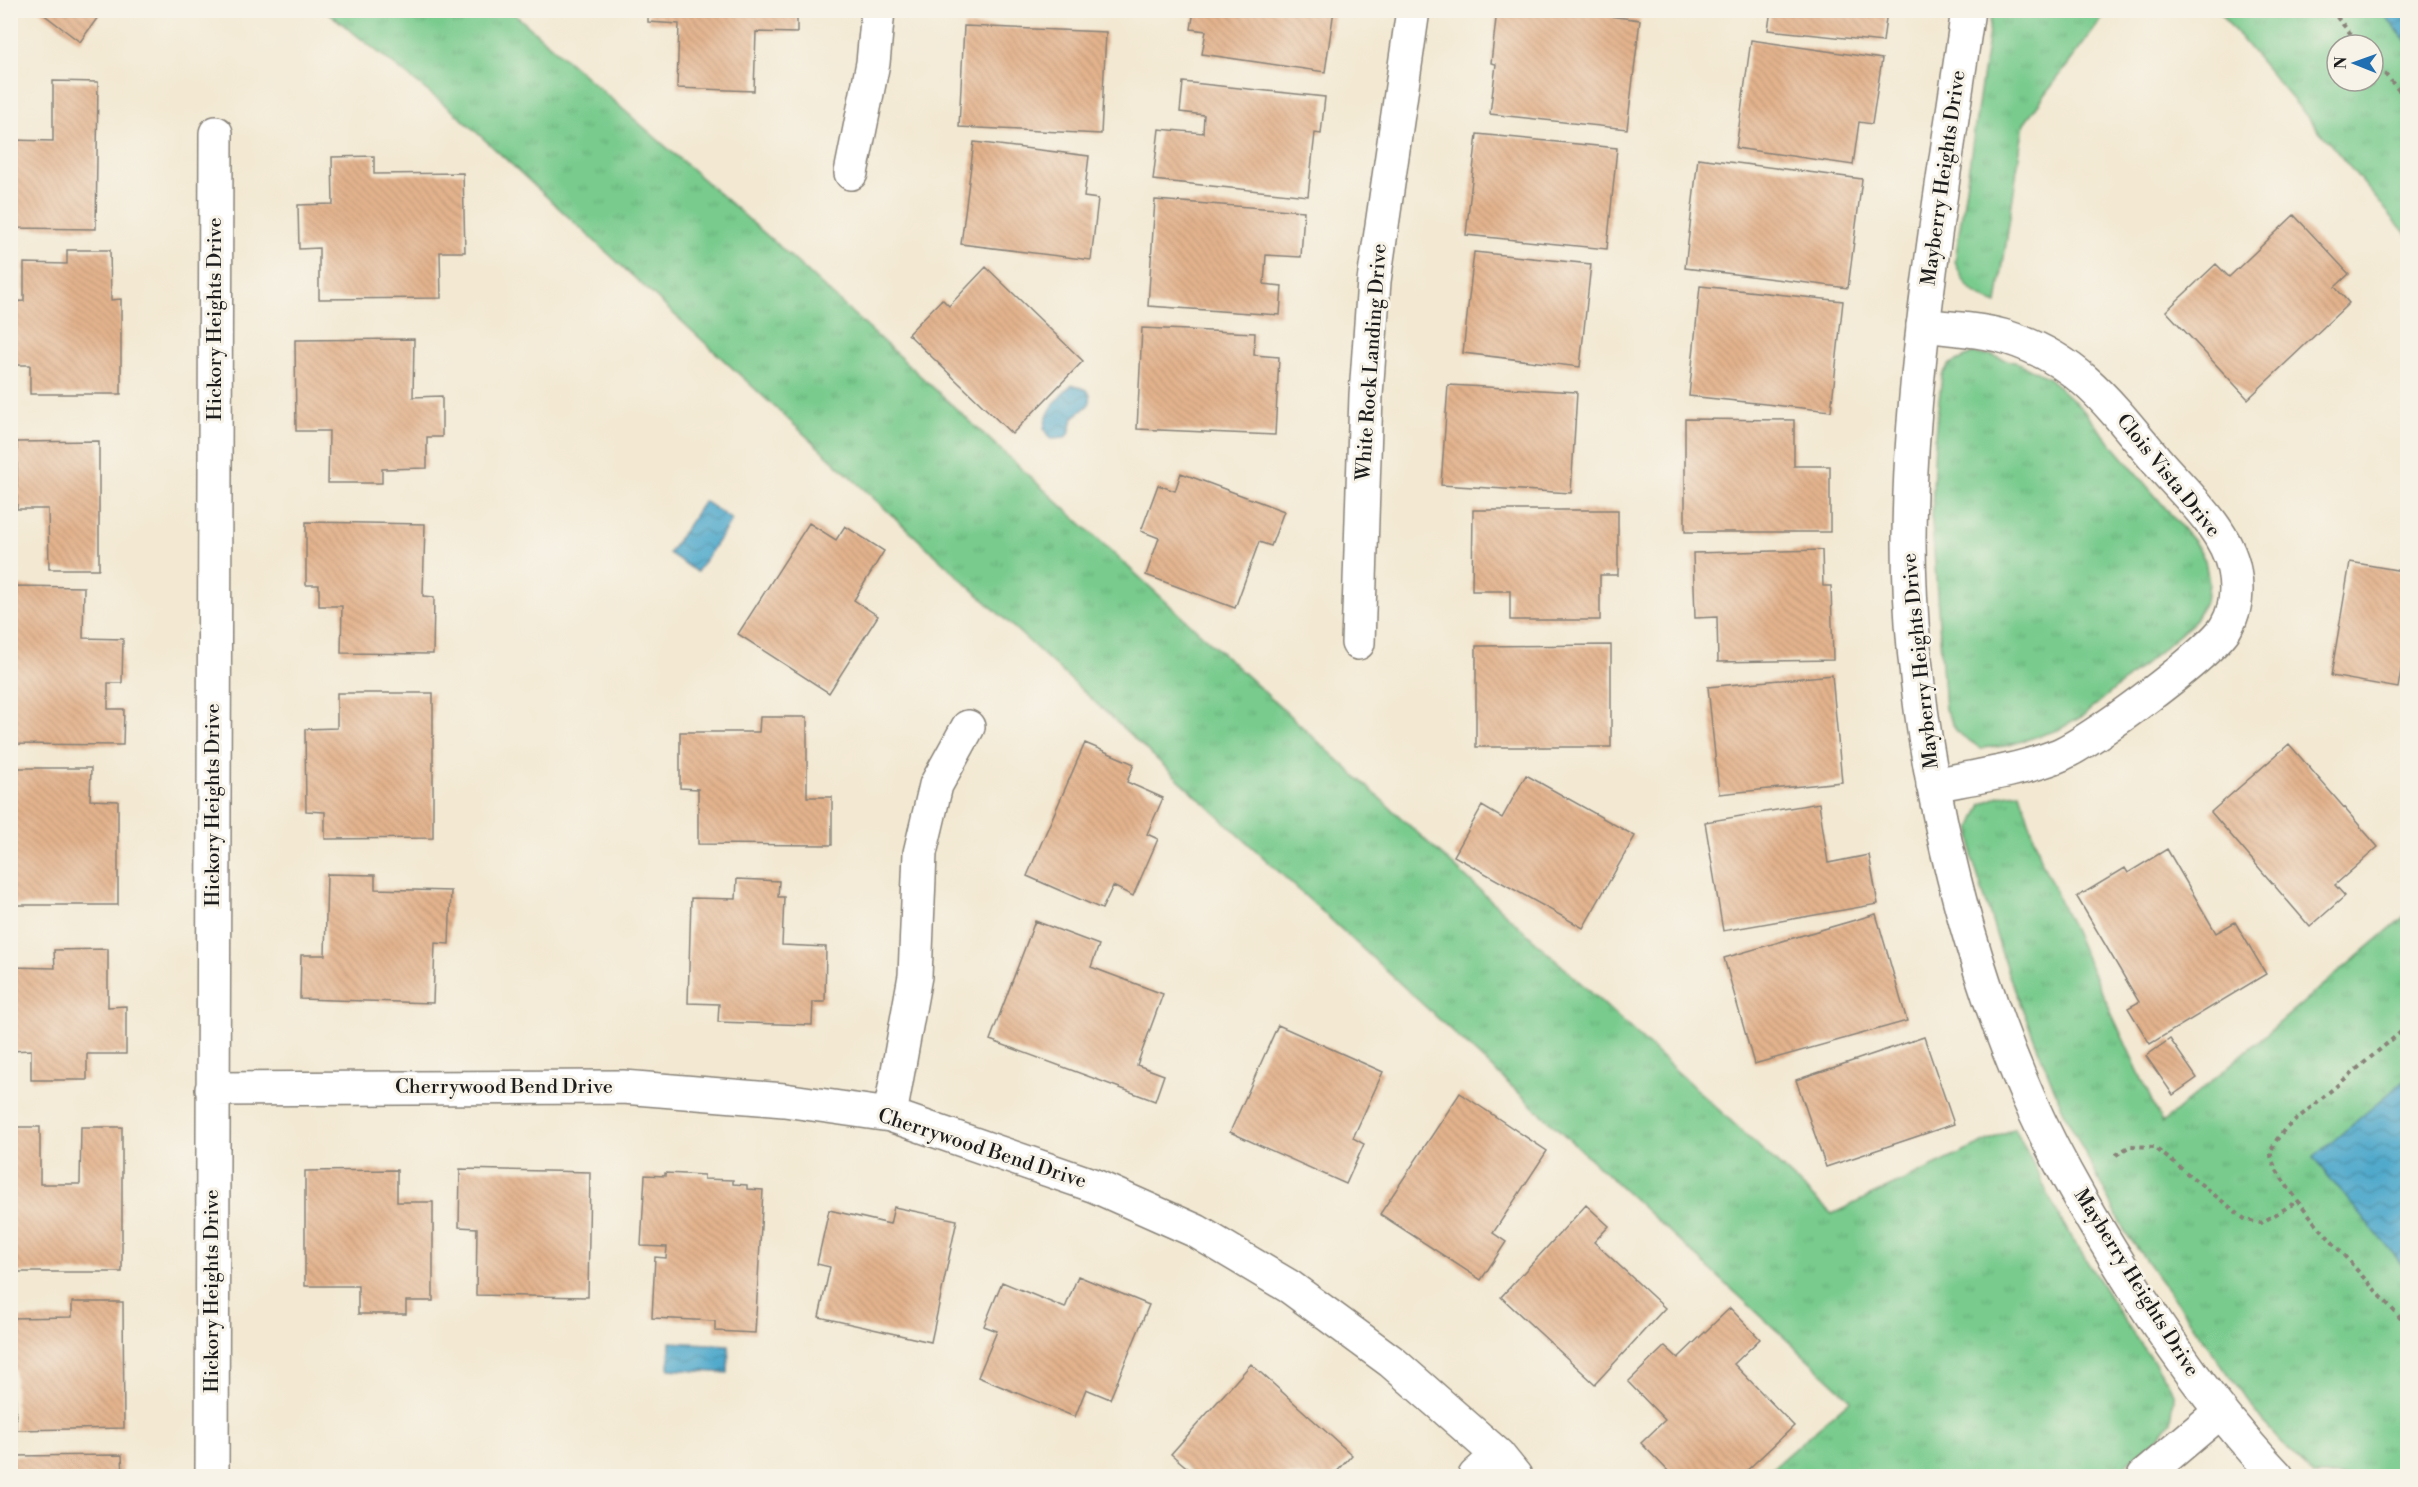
<svg xmlns="http://www.w3.org/2000/svg" width="2418" height="1487" viewBox="0 0 2418 1487" font-family="'Libre Bodoni',serif">
<style>
.grass{fill:url(#grass-tufts);stroke:#4a7454;stroke-width:1.5;fill-rule:evenodd}
.water{fill:url(#water-waves);stroke:#346274;stroke-width:1.5}
.building{fill:url(#building-back-hatch)}
.lines{fill:none;stroke-linecap:round;stroke-linejoin:round}
.minor-casing{stroke:#888278;stroke-width:36}
.tertiary-casing{stroke:#888278;stroke-width:36}
.path{stroke:#888278;stroke-width:4;stroke-dasharray:4.5 4.5;stroke-linecap:butt}
.minor{stroke:#fff;stroke-width:33}
.tertiary{stroke:#fff;stroke-width:33}
.labels{text-anchor:middle;dominant-baseline:central;stroke-width:6;stroke-linejoin:round;paint-order:stroke}
.street-label{font-size:20px;fill:#1c1c1c;stroke:#f7f3e8}
</style>
<defs>
<pattern id="grass-tufts" width="24" height="20" patternUnits="userSpaceOnUse" patternTransform="scale(1.5)"><rect width="24" height="20" fill="#78cb8d"/><path d="M3 7l-1-3M5 7V3M7 7l1-3M15 17l-1-3M17 17v-4M19 17l1-3" fill="none" stroke="#67ae79"/></pattern>
<pattern id="water-waves" width="16" height="10" patternUnits="userSpaceOnUse" patternTransform="scale(1.5)"><rect width="16" height="10" fill="#4da8cb"/><path d="M0 5q4-4 8 0t8 0" fill="none" stroke="#3f88a4"/></pattern>
<pattern id="building-back-hatch" width="6" height="6" patternUnits="userSpaceOnUse" patternTransform="scale(1.5)"><rect width="6" height="6" fill="#e3b38d"/><path d="M-1 5l2 2M0 0l6 6M5-1l2 2" fill="none" stroke="#c29979"/></pattern>
</defs>
<rect width="100%" height="100%" fill="#f7f3e8"/>
<filter id="ink" filterUnits="userSpaceOnUse"><feTurbulence type="fractalNoise" baseFrequency=".0167" numOctaves="2"/><feDisplacementMap in="SourceGraphic" scale="12" xChannelSelector="R" yChannelSelector="G"/><feConvolveMatrix kernelMatrix="1 2 1 2 8 2 1 2 1" color-interpolation-filters="sRGB"/></filter>
<filter id="wash" filterUnits="userSpaceOnUse"><feTurbulence type="fractalNoise" baseFrequency=".008" numOctaves="4" result="noise"/><feDisplacementMap in="SourceGraphic" scale="24" xChannelSelector="R" yChannelSelector="G"/><feGaussianBlur stdDeviation="1.35" result="paint"/><feColorMatrix in="noise" values="0 0 0 0 0 0 0 0 0 0 0 0 0 0 0 0 0 1.4 0 .05"/><feComposite in="paint" operator="in"/></filter>
<g filter="url(#wash)">
<rect width="100%" height="100%" fill="#f3e9d3"/>
<path class="grass" d="M326,11H511L779,246L1832,1214L2015,1128L2061,1220L2121,1316L2169,1383L2174,1397L2171,1421L2158,1438L2111,1476H1763L1851,1399L459,116Z
M1992,11H2108L2024,123L1997,304C1971,295 1964,286 1955,261Z
M2218,11H2381L2407,42V235ZM2337,45H2373V81H2337Z
M1972,354L1990,355L2021,364L2049,378L2082,409L2195,543L2205,560L2209,583L2206,600L2192,624L2083,716L2058,730L2006,746L1980,748L1957,732L1945,709L1932,522L1935,435L1942,375L1950,364Z
M2020,792L2042,862L2162,1123L2407,914V1078L2314,1158L2407,1270V1476H2313L2265,1424L2126,1233L2062,1108L2008,973L1972,857L1971,829L1982,804L1999,796Z"/>
<path class="water" d="M2381,11H2407V42Z
M1072,385L1087,390C1098,406 1080,409 1073,418L1069,434L1065,438L1052,439L1044,429C1046,411 1059,396 1072,385Z
M704,501L732,520L697,572L669,553Z
M2407,1078V1270L2313,1158Z
M670,1342L729,1345L728,1373L669,1369Z"/>
<g id="blocks">
<path class="building" d="M38,10H103L80,42Z
M648,10H797V33L756,32L754,91L677,88L679,24L648,22Z
M1194,10H1334L1325,72L1202,54L1206,31L1191,29Z
M1497,10H1561L1640,20L1627,129L1490,114L1496,64L1491,63Z
M1771,10H1887L1883,42L1768,30Z
M964,26L1106,32L1101,134L959,127Z
M1751,40L1882,59L1872,124L1859,122L1853,165L1736,148Z
M53,81L98,82L96,229L10,228V140L53,141Z
M1183,82L1325,97L1321,134L1315,133L1308,196L1153,180L1159,129L1203,133L1204,115L1180,112Z
M1477,134L1617,148L1607,249L1466,235Z
M974,142L1089,156L1084,197L1098,199L1091,260L961,244Z
M374,156V174L463,173L465,252H440L441,298L319,299V248L299,249L298,205L333,204L332,157Z
M1698,158L1862,179L1848,288L1685,268Z
M1155,200L1304,211L1301,257L1266,255L1264,284L1282,286L1280,315L1148,306Z
M2294,215L2349,274L2335,287L2349,303L2248,399L2166,311L2216,264L2229,277Z
M67,250H110L111,300L121,299V394H30V365H10V302L24,301V263L67,264Z
M1474,252L1591,264L1580,367L1463,353Z
M986,267L1083,361L1012,434L908,334L942,299L949,306Z
M1700,286L1843,301L1831,411L1689,396Z
M1142,328L1255,333L1254,355L1279,357L1275,435L1137,429Z
M414,339L413,397L442,396V437H427V468L382,469V483H328L329,431H296L295,340Z
M1448,385L1577,392L1571,493L1441,485Z
M1685,419L1794,420V466H1830V532H1685Z
M99,441V569H49L48,509H17V442Z
M1181,473L1284,511L1271,546L1259,542L1235,608L1146,575L1159,538L1141,531L1158,485L1175,491Z
M1473,510H1618V575H1600V620H1510V591H1472Z
M306,522L425,524L423,596L434,597L433,654L341,653L342,606H319V585H306Z
M809,523L836,540L845,526L884,551L854,600L878,616L829,693L738,634Z
M1822,550L1823,586H1831L1833,660L1718,662L1717,617L1695,618L1693,553Z
M2350,562L2408,572V671L2401,670L2398,688L2331,676Z
M10,586L84,587L83,638L123,639L122,683H108V709H124L123,745L10,744Z
M1611,645V747H1476V646Z
M1832,675L1842,782L1719,794L1708,687Z
M337,693H433V838L325,839V812L306,811L305,729L337,728Z
M760,717H807V797H832V845L698,844V789L680,788V732H759Z
M1085,743L1134,764L1127,782L1163,798L1147,834L1158,839L1133,896L1113,886L1102,909L1027,876Z
M2289,744L2378,847L2335,885L2345,896L2310,927L2211,812Z
M10,768H91L90,800L118,801V905H10Z
M1526,775L1635,836L1583,928L1454,856L1482,806L1502,818Z
M1819,803L1828,863L1869,855L1878,904L1723,931L1705,822Z
M2167,849L2216,933L2235,922L2266,974L2150,1044L2128,1008L2139,1002L2077,897L2125,868L2128,873Z
M327,874L375,875V889L451,891L449,944L435,943L433,1003L300,999L301,955H325Z
M737,879L779,881L778,897H784L782,945L826,947L825,1002H813L812,1025L718,1022L719,1004L688,1003L691,898L736,899Z
M1876,914L1907,1021L1754,1064L1724,958Z
M1035,921L1099,945L1091,967L1163,994L1137,1065L1164,1075L1155,1101L990,1040Z
M108,949V1007L126,1006V1054H87V1080H31V1050L10,1051V967L55,968L54,950Z
M1278,1025L1383,1072L1353,1138L1364,1144L1346,1184L1230,1132Z
M1924,1037L1954,1124L1826,1167L1796,1080Z
M2170,1039L2197,1078L2173,1095L2146,1056Z
M1460,1093L1547,1151L1493,1233L1506,1242L1481,1280L1380,1214Z
M10,1127H40V1184H80L81,1127H122V1272H10Z
M460,1169L590,1172L588,1297L476,1295L477,1228L459,1227Z
M397,1170V1202H433V1301H406V1314H358V1286H305V1171Z
M665,1173L704,1175V1179L733,1180V1184L747,1185V1189L763,1190L755,1333L715,1331V1321L652,1318L655,1257L666,1258L667,1247L641,1246L645,1175L665,1176Z
M1586,1205L1609,1226L1594,1242L1665,1308L1595,1384L1501,1297Z
M894,1207L957,1220L931,1342L819,1317L830,1267L817,1264L829,1210L890,1224Z
M1078,1276L1149,1305L1110,1399L1086,1389L1075,1417L978,1377L997,1331L984,1326L1002,1282L1065,1308Z
M72,1302H123L124,1428L16,1430L15,1370H10V1318L72,1317Z
M1730,1308L1760,1339L1734,1364L1794,1426L1741,1476H1673L1641,1443L1665,1420L1628,1382L1665,1346L1678,1358Z
M1251,1364L1352,1455L1333,1476H1197L1171,1454Z
M122,1455L123,1476H11V1456Z"/>
</g>
</g>
<g filter="url(#ink)">
<use href="#blocks" fill-opacity="0" stroke="#888278" stroke-width="1.5"/>
<g class="lines">
<g class="minor-casing">
<path id="minor" d="M851,173L873,63L878,10
M1923,325C1951,329 1982,329 2009,338C2079,360 2111,406 2156,460C2183,492 2226,528 2234,570C2238,590 2236,610 2226,627C2211,653 2087,745 2057,756C2018,771 1974,777 1933,785
M1358,643L1366,395L1374,281L1413,10
M212,1089L623,1087L784,1100L890,1115L1095,1186L1196,1231L1290,1287L1392,1362L1498,1455L1515,1476
M890,1115L915,976L920,853L936,785L968,727
M212,1476L216,133
M1475,1476L1498,1455
M2144,1476L2220,1412"/>
</g>
<g class="tertiary-casing">
<path id="tertiary" d="M1968,10C1943,186 1910,363 1909,540C1909,721 1956,933 2028,1097C2059,1167 2099,1232 2139,1296C2180,1360 2225,1422 2277,1476"/>
</g>
<path class="path" d="M2331,10L2360,45
M2373,60L2408,101
M2408,1026L2284,1130C2279,1137 2272,1144 2271,1154C2270,1181 2385,1299 2408,1327
M2116,1155L2130,1146L2154,1147L2246,1220L2261,1223L2298,1201"/>
<use href="#minor" class="minor"/>
<use href="#tertiary" class="tertiary"/>
</g>
</g>
<g class="labels">
<g class="street-label">
<text transform="translate(1944 178) rotate(-82)">Mayberry Heights Drive</text>
<text transform="translate(215 319) rotate(-90)">Hickory Heights Drive</text>
<text transform="translate(1372 362) rotate(-86)">White Rock Landing Drive</text>
<text transform="translate(2168 476) rotate(51)">Clois Vista Drive</text>
<text transform="translate(1921 661) rotate(-96)">Mayberry Heights Drive</text>
<text transform="translate(213 805) rotate(-90)">Hickory Heights Drive</text>
<text x="504" y="1087">Cherrywood Bend Drive</text>
<text transform="translate(982 1149) rotate(18)">Cherrywood Bend Drive</text>
<text transform="translate(2136 1283) rotate(58)">Mayberry Heights Drive</text>
<text transform="translate(212 1291) rotate(-90)">Hickory Heights Drive</text>
</g>
</g>
<rect width="2418" height="1487" fill="none" stroke="#f7f3e8" stroke-width="36"/>
<g transform="translate(2355 63) rotate(271)"><circle r="28" fill="#f7f3e8" stroke="#9f9d96" stroke-width="1.5"/>
<path d="M0-4.5L10 22L0 15L-10 22Z" fill="#1f6fb2"/>
<text y="-9" font-size="16" font-weight="bold" text-anchor="middle" fill="#1c1c1c">N</text>
</g>
</svg>
